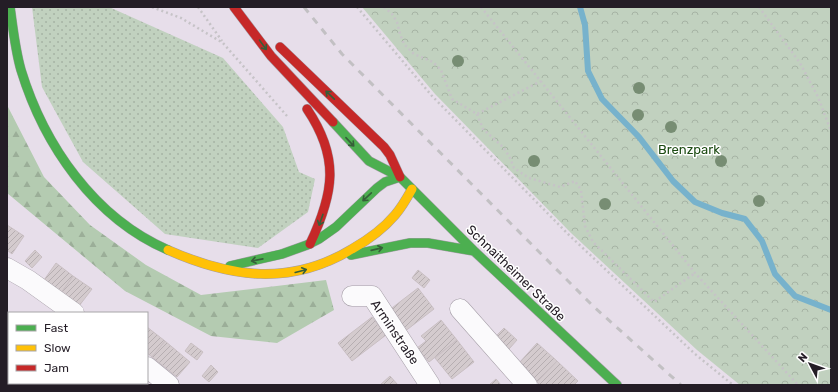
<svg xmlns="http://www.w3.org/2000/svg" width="838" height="392" viewBox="0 0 838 392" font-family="Rubik,sans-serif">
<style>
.grass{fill:url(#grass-dots)}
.forest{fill:url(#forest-firs)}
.park{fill:url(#park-crowns)}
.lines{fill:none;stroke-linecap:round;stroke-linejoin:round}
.stream{stroke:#77b2cc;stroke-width:6}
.building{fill:url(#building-hatch);stroke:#c9bfc3}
.street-casing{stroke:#a39ca5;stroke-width:21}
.fast-casing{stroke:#a39ca5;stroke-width:10}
.slow-casing{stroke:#a39ca5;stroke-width:10}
.jam-casing{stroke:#a39ca5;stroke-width:10}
.path{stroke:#c6c3c7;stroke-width:2.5;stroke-dasharray:2 3;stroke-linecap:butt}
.street{stroke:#fbfafc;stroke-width:20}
.fast{stroke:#4caf50;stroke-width:9}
.slow{stroke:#ffc107;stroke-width:9}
.jam{stroke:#c62828;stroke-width:9}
.rail{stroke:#c2c0c3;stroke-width:3;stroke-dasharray:7 7;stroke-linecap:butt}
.tree{fill:#778d73}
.oneway{stroke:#365f39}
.labels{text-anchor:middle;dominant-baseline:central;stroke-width:3;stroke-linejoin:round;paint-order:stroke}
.park-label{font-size:13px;fill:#1c4b12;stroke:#fff}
.street-label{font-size:13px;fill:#241d26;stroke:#fff}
</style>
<defs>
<pattern id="grass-dots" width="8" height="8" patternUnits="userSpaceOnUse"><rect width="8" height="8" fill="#c1d1bf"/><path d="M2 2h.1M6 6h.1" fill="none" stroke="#a6b3a4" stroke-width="1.8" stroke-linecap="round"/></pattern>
<pattern id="forest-firs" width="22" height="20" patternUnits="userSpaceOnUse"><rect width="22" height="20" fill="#b4cbb1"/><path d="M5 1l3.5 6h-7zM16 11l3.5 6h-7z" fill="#9bae98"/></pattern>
<pattern id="park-crowns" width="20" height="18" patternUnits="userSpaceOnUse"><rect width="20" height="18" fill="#c1d1bf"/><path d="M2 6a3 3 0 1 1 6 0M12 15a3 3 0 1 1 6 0" fill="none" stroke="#a6b3a4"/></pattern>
<pattern id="building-hatch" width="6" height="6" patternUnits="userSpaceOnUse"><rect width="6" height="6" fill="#d4cbce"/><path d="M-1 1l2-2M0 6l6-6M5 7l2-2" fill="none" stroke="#b6aeb1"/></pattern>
</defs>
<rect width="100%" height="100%" fill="#e7deea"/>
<path class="grass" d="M32,7H109L223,58L283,127L299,172L315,179L308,212L258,248L165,234L83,162L42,87Z"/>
<path class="forest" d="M7,105L44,177L90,225L146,265L201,295L326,280L334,310L277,343L211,336L125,291L7,193Z"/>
<path class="park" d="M362,7H831V385H740L697,350L571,233L435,94Z"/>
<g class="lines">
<path class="stream" d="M580,7L585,25L588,71L602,99L639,137L673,181L695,202L722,213L745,219L762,241L775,274L795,296L831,310"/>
</g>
<path class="building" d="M7,225L24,236L12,254L7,250Z
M35,250L42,257L32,268L25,261Z
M56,263L73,276L61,293L44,280Z
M418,270L430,280L424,288L412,278Z
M73,276L92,289L79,306L61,293Z
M418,288L434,309L404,332L388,311Z
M372,317L386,335L352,361L338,343Z
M441,320L457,340L429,362L417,348L426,341L421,336Z
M147,327L165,341L152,357L147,353Z
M504,328L517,340L509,349L496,336Z
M457,340L474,362L452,379L435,358Z
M165,341L190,362L177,377L152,357Z
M191,343L203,352L197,360L185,351Z
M537,343L557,361L537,382L529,375L531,374L519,363Z
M557,361L578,381L574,385H540L537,382Z
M211,365L218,372L209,382L202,376Z
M390,376L398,385H380Z
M496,379L501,385H489Z
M77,383H95L93,385H80Z"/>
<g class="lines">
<g class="street-casing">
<path id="street" d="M7,268L28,280L74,313
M352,296H372L430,385
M460,309L527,385
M147,367L169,385"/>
</g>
<g class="fast-casing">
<path id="fast" d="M10,7C13,28 15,49 21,70C44,145 94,218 168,250
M333,122L369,161L400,177L474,251L617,385
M351,255L410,243H428L474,251
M230,266L282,254L307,245L319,239L336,227L377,188L385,182L400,177"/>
</g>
<g class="slow-casing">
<path id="slow" d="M168,250C231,278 291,286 352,249C368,240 384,228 395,215C402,207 407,198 412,189"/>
</g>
<g class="jam-casing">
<path id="jam" d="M234,7L271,56L333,122
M280,47L384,147L390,155L400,177
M307,109C340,158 334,193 310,244"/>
</g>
<path class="path" d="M152,7L181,18L223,43L287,116
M198,7L222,41
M357,7L432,96L569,235L695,354L733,385
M384,7L392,14L397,22L400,34L404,44L414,54L433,62L441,70L452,99L477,114L541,81
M481,7L695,273L798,385
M759,7L800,63L818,97L831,131
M477,114L483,129L504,148L510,158L514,168L529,178L560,187L575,181L581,190L585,226L593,242L654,302L695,273"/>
<use href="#street" class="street"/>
<use href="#fast" class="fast"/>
<use href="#slow" class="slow"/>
<use href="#jam" class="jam"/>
<path class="rail" d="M304,7L342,54L593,306L681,385"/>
</g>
<g class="tree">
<circle cx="458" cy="61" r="6"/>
<circle cx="639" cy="88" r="6"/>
<circle cx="638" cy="115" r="6"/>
<circle cx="671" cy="127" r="6"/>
<circle cx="534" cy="161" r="6"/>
<circle cx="721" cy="161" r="6"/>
<circle cx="759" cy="201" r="6"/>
<circle cx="605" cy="204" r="6"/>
</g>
<defs><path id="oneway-shaft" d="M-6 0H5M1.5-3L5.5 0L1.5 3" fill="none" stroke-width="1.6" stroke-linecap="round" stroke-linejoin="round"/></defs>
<g class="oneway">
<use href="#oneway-shaft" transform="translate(263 45) rotate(54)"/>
<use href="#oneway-shaft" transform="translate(330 95) rotate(-136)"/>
<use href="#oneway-shaft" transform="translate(350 142) rotate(47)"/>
<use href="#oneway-shaft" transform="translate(367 197) rotate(137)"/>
<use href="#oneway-shaft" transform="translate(321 220) rotate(109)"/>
<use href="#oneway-shaft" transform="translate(377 249) rotate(-13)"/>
<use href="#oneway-shaft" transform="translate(257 260) rotate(169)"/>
<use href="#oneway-shaft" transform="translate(301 271) rotate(-15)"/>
</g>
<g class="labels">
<g class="park-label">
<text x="689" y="149">Brenzpark</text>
</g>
<g class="street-label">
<text transform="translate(516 273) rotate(44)">Schnaitheimer Straße</text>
<text transform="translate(395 332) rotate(56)">Arminstraße</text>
</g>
</g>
<rect width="838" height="392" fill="none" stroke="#241d26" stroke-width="16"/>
<rect x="8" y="312" width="140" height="72" fill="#ffffff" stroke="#a7a5a8"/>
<rect x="16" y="325" width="20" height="6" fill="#4caf50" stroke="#a7a5a8"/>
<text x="44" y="332" font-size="12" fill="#241d26">Fast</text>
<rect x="16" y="345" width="20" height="6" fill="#ffc107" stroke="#a7a5a8"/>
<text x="44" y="352" font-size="12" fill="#241d26">Slow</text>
<rect x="16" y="365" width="20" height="6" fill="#c62828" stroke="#a7a5a8"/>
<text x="44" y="372" font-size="12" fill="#241d26">Jam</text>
<g transform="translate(810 364) rotate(311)" stroke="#ffffff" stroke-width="3" paint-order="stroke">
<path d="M0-3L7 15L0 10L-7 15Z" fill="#241d26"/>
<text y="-6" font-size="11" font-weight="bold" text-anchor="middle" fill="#241d26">N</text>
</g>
</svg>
